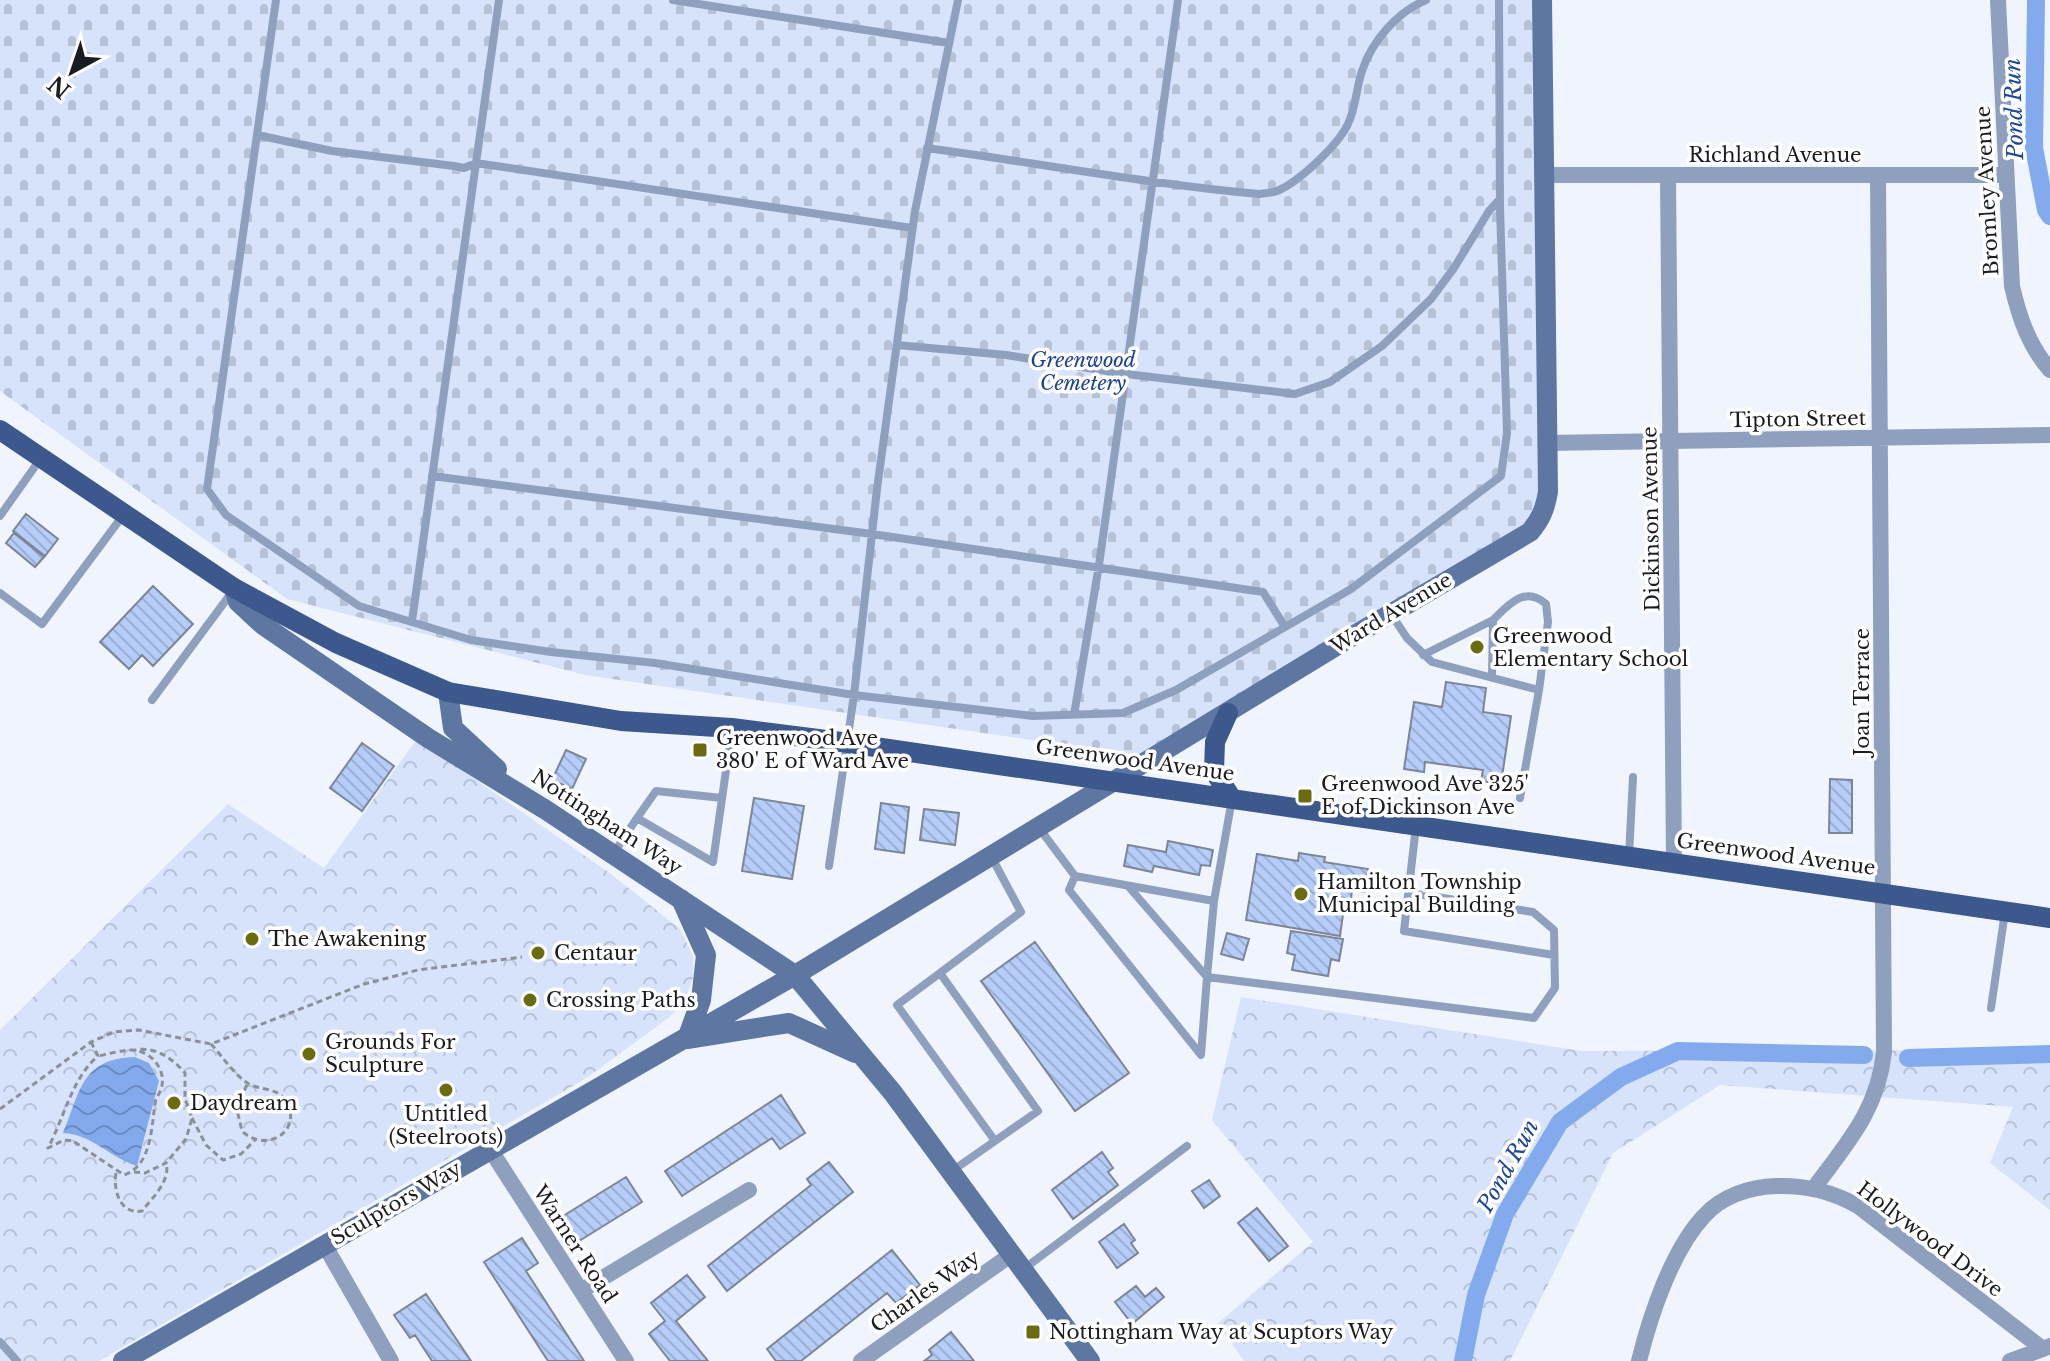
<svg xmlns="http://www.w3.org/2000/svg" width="2050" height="1361" viewBox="0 0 2050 1361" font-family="'Libre Baskerville',serif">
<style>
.cemetery{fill:url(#cemetery-stones)}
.park{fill:url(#park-crowns)}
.water{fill:url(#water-waves)}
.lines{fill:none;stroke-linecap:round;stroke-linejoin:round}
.canal{stroke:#84aaee;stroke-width:18}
.building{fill:url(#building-back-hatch);stroke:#7c8698;stroke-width:2}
.path{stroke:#8c9098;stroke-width:3;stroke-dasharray:6 4;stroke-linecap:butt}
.lane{stroke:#8fa0be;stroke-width:8}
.street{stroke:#8fa0be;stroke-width:16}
.secondary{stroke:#5e76a2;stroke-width:20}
.primary{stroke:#3c588c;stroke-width:20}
.poi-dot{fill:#696d10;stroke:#fff;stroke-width:3}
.labels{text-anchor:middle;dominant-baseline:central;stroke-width:7;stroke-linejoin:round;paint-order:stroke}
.street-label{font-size:20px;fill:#191c23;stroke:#fff}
.park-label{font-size:20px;font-style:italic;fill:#1a4190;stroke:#fff}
.poi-label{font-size:20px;fill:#191c23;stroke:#fff;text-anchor:start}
.water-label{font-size:22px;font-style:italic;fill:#204898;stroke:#fff}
</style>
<defs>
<pattern id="cemetery-stones" width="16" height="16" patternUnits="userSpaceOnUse" patternTransform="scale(2)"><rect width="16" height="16" fill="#d6e3fa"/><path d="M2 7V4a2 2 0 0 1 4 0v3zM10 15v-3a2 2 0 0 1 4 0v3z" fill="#b7c2d6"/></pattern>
<pattern id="park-crowns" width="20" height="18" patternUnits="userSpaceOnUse" patternTransform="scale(2)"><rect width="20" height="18" fill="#d6e3fa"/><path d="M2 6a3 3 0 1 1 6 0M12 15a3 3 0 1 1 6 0" fill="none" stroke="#b7c2d6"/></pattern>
<pattern id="water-waves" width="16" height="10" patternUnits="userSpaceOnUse" patternTransform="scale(2)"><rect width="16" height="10" fill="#84aaee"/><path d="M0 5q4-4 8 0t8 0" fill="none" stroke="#6b8ac0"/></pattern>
<pattern id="building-back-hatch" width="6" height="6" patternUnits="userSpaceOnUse" patternTransform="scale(2)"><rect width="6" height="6" fill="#b5cdf8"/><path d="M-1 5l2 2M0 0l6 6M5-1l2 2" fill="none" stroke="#9bafd4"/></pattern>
</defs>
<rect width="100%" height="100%" fill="#f0f5fd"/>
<path class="cemetery" d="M0,0H1542V531L1163,759L585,675L287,599L0,391Z"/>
<path class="park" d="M417,739L611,874L680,929L693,956V977L685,1002L667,1019L585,1079L99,1361H0V1030L228,804L324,868Z
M1241,997L1581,1051L2050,1050V1210L1990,1163L2013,1107L1720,1085L1613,1153L1510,1361H1244L1218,1323L1313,1242L1212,1120Z"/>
<path class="water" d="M135,1057L149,1063L159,1081L137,1166C110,1158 92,1134 63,1133C81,1090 81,1059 135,1057Z"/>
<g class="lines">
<path class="canal" d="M2036,0L2034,148L2046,210L2050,216
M1908,1058L2050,1054
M1463,1361L1476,1295L1505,1214L1560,1122L1621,1077L1678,1051L1864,1055"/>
</g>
<path class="building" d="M26,514L58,539L45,556L13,531Z
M14,533L44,557L35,567L6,543Z
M153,586L193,624L153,666L142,655L129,669L100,642Z
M1446,682L1486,688L1483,712L1511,716L1501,784L1481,781L1483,770L1425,762L1424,772L1404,769L1414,702L1442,707Z
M362,743L394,766L362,811L330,788Z
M566,750L586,759L572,789L552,780Z
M1830,779L1852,780V833H1829Z
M754,798L804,806L792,879L742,871Z
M881,803L909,807L904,853L875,849Z
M924,809L959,813L955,845L920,840Z
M1168,841L1213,850L1210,866L1201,865L1199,875L1154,866L1152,872L1124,866L1128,845L1166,852Z
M1299,853L1325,857L1324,862L1368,869L1365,892L1352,890L1351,899L1332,896L1331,905L1344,907L1340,936L1246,920L1257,854L1298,861Z
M1291,931L1343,939L1339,961L1331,959L1328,976L1292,970L1295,955L1287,953Z
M1227,933L1249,939L1243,960L1221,954Z
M1035,942L1129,1073L1075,1111L981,981Z
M781,1095L805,1133L780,1149L772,1138L682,1196L665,1171Z
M1102,1152L1113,1168L1108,1172L1118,1185L1073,1219L1052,1190Z
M829,1162L853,1192L727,1291L708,1266L811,1185L807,1179Z
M626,1177L642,1202L571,1246L555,1221Z
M1209,1180L1220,1196L1204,1208L1192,1191Z
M1257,1208L1288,1246L1269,1261L1238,1223Z
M1124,1224L1135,1240L1131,1243L1138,1253L1117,1268L1099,1242Z
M522,1238L538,1263L526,1271L584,1361H548L484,1262Z
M892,1250L920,1285L896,1303L887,1293L801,1361H776L767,1349Z
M687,1275L705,1297L676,1321L708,1361H670L649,1334L665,1321L651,1303Z
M1136,1286L1145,1297L1156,1288L1164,1297L1132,1324L1115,1302Z
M426,1294L471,1361H432L415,1335L410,1338L394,1315Z
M951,1332L974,1361H924L932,1355L929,1350Z"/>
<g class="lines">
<path class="path" d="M91,1042L98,1056C72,1078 64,1118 48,1148L64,1140L73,1141L124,1175C153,1165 151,1125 156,1098C172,1079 156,1051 132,1050C121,1050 109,1054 98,1056
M211,1044C222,1056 233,1073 246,1082C257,1091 276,1086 285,1100C305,1129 267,1155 242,1131L237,1110L247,1084
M0,1109L91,1042L114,1032L139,1030L211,1044L364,984L418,970L522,957
M192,1118L206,1145L223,1160L241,1154L255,1140
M134,1172L145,1173L166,1163L186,1139L192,1118L185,1099V1073C172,1058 155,1046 135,1050
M116,1173C113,1190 120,1215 142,1211C152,1198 171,1181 166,1163"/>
<path class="lane" d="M276,0L207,489L226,515L359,606L471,640L551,652L655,663L854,695L1033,716L1123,713L1176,690L1351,589L1501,476L1507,433L1500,207L1499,0
M499,0L476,163L912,228
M673,0L949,43
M257,135L332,151L454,166L464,168L476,163L412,621
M927,148C1038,163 1148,184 1259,194C1265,193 1272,193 1277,191C1299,182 1338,145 1348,124C1356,107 1356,89 1362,71C1372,41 1397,12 1426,0
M897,345L1006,355L1126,374L1295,394L1330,382L1382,346L1431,299L1454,268L1489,211L1500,199
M432,476L872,534L1263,592L1285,627
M0,516L41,458
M0,593L42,624L124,514
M1391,614L1407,638L1432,662L1539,690L1520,798
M1493,620C1508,605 1525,585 1546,604L1548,622L1539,690
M1423,655L1493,620L1492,675
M152,700L232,592
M1074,715L1099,565L1178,0
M1232,799L1214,901L1207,977L1534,1018L1555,988L1554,930L1533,912L1410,893
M637,818L656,791L722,798
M1416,826L1404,931L1554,955
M1039,828L1075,876L1214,901
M613,854L637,818L713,862L732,728
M1629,856L1633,777
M829,866L854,695L877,489L915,211L958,0
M1075,876L1069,890L1201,1055L1207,977L1128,886
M940,973L897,1005L995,1141
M1991,1008L2005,912
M952,1171L1038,1111L940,973L1021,912L992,858
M1025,1268L1187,1146
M0,1342L17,1361"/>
<path class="street" d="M1998,0L2012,286C2019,317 2029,346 2050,370
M1544,175H2006
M1668,175L1674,863
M1546,443L2050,435
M490,1149L626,1361
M1814,1188C1847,1143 1878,1110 1884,1052L1878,176
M324,1244L391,1361
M581,1291L749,1190
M861,1361L1012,1254
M1639,1361C1650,1316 1672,1250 1704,1216C1722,1196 1749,1187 1776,1186C1806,1185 1831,1191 1858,1206L2043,1349L2050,1346
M2010,1361L2043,1349"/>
<path class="secondary" d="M234,588L238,602L263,625L428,738L546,810L795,975L893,1093L1090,1361
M448,692L453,728L497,769
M681,899L706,955L701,1000L687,1039L789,1023L855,1053
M123,1361L795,975L1346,640L1530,532C1541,519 1545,509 1548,492L1542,0"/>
<path class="primary" d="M0,430L234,588L336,643L448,692L621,721L732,728L834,741L2050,918
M1228,713L1215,742L1214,771L1232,799"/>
</g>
<g class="poi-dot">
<circle cx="1477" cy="647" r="8"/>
<rect x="692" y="742" width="16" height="16" rx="4"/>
<rect x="1297" y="788" width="16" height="16" rx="4"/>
<circle cx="1301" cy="894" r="8"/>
<circle cx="252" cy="939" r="8"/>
<circle cx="538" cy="953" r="8"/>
<circle cx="530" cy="1000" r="8"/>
<circle cx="309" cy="1054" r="8"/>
<circle cx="446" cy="1090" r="8"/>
<circle cx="174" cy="1103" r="8"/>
<rect x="1025" y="1324" width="16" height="16" rx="4"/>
</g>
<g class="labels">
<g class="street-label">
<text x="1775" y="155">Richland Avenue</text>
<text transform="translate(1987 191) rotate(-93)">Bromley Avenue</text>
<text transform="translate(1798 419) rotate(-1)">Tipton Street</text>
<text transform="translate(1651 519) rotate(-91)">Dickinson Avenue</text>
<text transform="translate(1391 613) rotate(-31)">Ward Avenue</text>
<text transform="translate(1862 692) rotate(-90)">Joan Terrace</text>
<text transform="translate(1135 760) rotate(8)">Greenwood Avenue</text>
<text transform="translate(607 822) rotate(33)">Nottingham Way</text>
<text transform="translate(1776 854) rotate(8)">Greenwood Avenue</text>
<text transform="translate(396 1203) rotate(-30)">Sculptors Way</text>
<text transform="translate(1930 1239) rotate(37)">Hollywood Drive</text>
<text transform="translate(575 1244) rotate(57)">Warner Road</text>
<text transform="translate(925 1291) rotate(-35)">Charles Way</text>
</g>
<g class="park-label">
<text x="1083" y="360">Greenwood<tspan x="1083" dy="23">Cemetery</tspan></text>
</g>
<g class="poi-label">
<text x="1493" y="636">Greenwood<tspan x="1493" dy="23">Elementary School</tspan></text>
<text x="716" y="738">Greenwood Ave<tspan x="716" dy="23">380' E of Ward Ave</tspan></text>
<text x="1321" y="784">Greenwood Ave 325'<tspan x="1321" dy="23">E of Dickinson Ave</tspan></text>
<text x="1317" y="882">Hamilton Township<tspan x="1317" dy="23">Municipal Building</tspan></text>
<text x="268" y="939">The Awakening</text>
<text x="554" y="953">Centaur</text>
<text x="546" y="1000">Crossing Paths</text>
<text x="325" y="1042">Grounds For<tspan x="325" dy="23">Sculpture</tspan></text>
<text x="190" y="1103">Daydream</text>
<text x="446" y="1114" text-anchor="middle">Untitled<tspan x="446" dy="23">(Steelroots)</tspan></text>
<text x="1049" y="1332">Nottingham Way at Scuptors Way</text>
</g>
<g class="water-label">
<text transform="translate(2014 109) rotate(-92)">Pond Run</text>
<text transform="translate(1508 1166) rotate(-61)">Pond Run</text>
</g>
</g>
<g transform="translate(72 72) rotate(220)" stroke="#ffffff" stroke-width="6" paint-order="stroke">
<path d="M0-6L14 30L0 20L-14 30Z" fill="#191c23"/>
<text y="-12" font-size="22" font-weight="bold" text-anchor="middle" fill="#191c23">N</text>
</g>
</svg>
